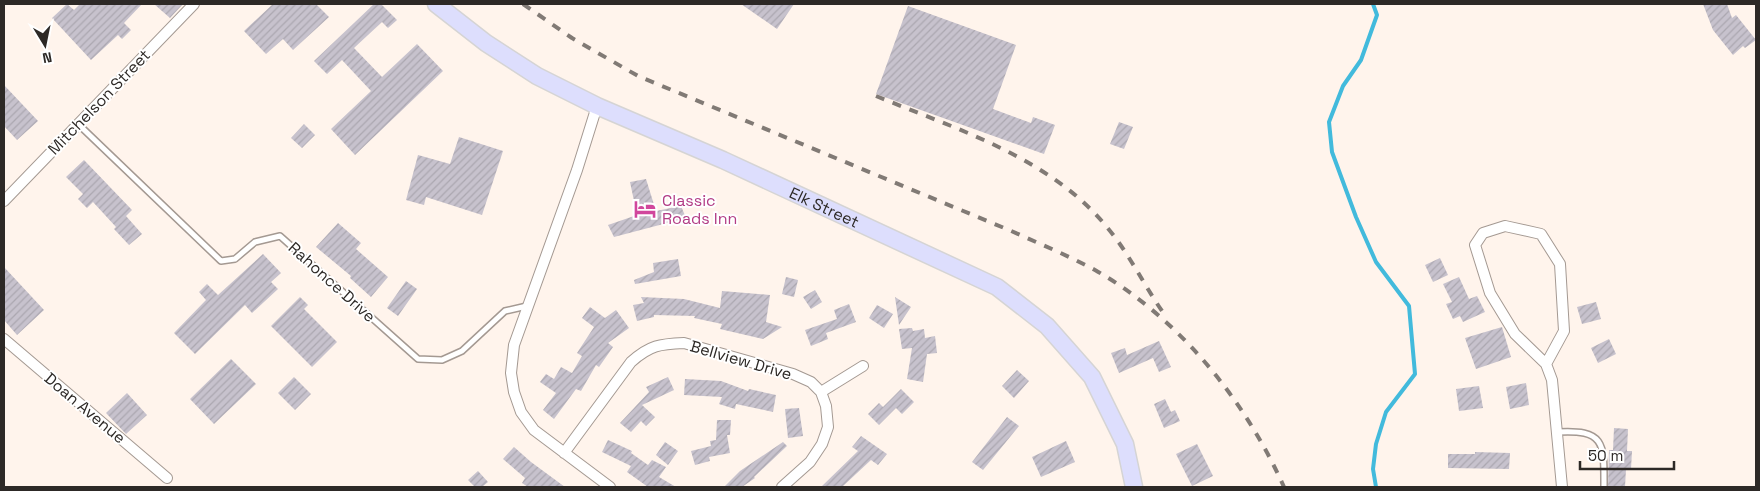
<svg xmlns="http://www.w3.org/2000/svg" width="1760" height="491" viewBox="0 0 1760 491" font-family="'Space Grotesk',sans-serif">
<style>
.lines{fill:none;stroke-linecap:round;stroke-linejoin:round}
.stream{stroke:#42badc;stroke-width:4}
.building{fill:url(#building-hatch)}
.lane-casing{stroke:#a49992;stroke-width:8}
.street-casing{stroke:#a49992;stroke-width:12}
.primary-casing{stroke:#d5d4d4;stroke-width:19}
.lane{stroke:#fff;stroke-width:5}
.street{stroke:#fff;stroke-width:10}
.primary{stroke:#dddefd;stroke-width:16}
.rail{stroke:#817a75;stroke-width:4;stroke-dasharray:9 9;stroke-linecap:butt}
.labels{text-anchor:middle;dominant-baseline:central;stroke-width:4;stroke-linejoin:round;paint-order:stroke}
.street-label{font-size:16px;fill:#2d2926;stroke:#fff}
.hotel-label{font-size:16px;fill:#b23c85;stroke:#fff;text-anchor:start}
</style>
<defs>
<pattern id="building-hatch" width="6" height="6" patternUnits="userSpaceOnUse" patternTransform="scale(1.25)"><rect width="6" height="6" fill="#c7c2cd"/><path d="M-1 1l2-2M0 6l6-6M5 7l2-2" fill="none" stroke="#aba7b0"/></pattern>
</defs>
<rect width="100%" height="100%" fill="#fff4ec"/>
<g class="lines">
<path class="stream" d="M1373,4L1377,15L1361,60L1343,86L1329,122L1332,152L1356,217L1376,262L1409,306L1415,374L1386,412L1376,444L1373,469L1376,487"/>
</g>
<path class="building" d="M67,4L74,10L80,4H142L124,23L131,30L122,39L118,35L91,60L52,18Z
M154,4H183L170,18Z
M273,4H316L329,17L293,50L283,39L266,54L244,31Z
M374,4H381L397,20L388,28L382,22L354,48L382,77L417,44L443,71L355,155L331,129L371,91L342,60L327,74L314,61Z
M741,4H794L777,29Z
M1703,4H1727L1732,18L1736,15L1756,40L1745,48L1743,46L1733,55L1713,30Z
M908,6L1016,45L993,109L1031,123L1033,117L1055,125L1044,154L876,94Z
M4,85L38,121L17,140L4,126Z
M1119,122L1133,127L1124,149L1110,144Z
M304,124L315,135L302,148L291,138Z
M459,137L503,151L482,215L426,197L424,205L406,200L418,155L450,164Z
M84,160L132,210L126,216L142,234L129,245L114,229L116,227L93,202L87,208L78,199L83,194L66,177Z
M646,179L656,211L681,206L686,218L614,237L608,225L637,215L630,182Z
M338,223L361,243L356,249L388,277L371,297L350,278L351,276L316,247Z
M263,254L281,273L271,282L278,289L252,313L245,305L195,354L174,333L206,300L199,292L207,284L218,295Z
M1440,258L1448,275L1433,282L1425,265Z
M678,259L681,276L635,284L634,280L654,272L653,263Z
M4,267L44,310L17,335L4,320Z
M786,277L798,280L794,297L782,294Z
M1459,277L1469,299L1477,296L1485,312L1463,322L1460,316L1453,319L1446,304L1452,302L1443,284Z
M406,281L417,289L398,316L387,308Z
M815,290L822,302L811,309L803,297Z
M722,291L770,295L766,322L782,327L763,339L720,329L722,324L694,318L695,316L654,315V317L637,321L633,305L644,303L641,297L684,299L720,308Z
M300,297L308,305L304,309L337,342L312,367L271,326Z
M895,297L911,307L899,325Z
M1596,302L1601,319L1582,324L1577,307Z
M849,304L856,322L826,333L828,339L811,346L805,330L837,319L834,310Z
M877,305L893,314L884,328L869,318Z
M590,307L605,318L616,310L629,328L608,343L613,347L599,367L596,365L581,391L576,389L554,419L543,410L556,393L540,382L546,374L554,379L561,367L572,373L582,356L577,353L594,327L582,318Z
M1502,327L1511,357L1476,369L1465,338Z
M912,328L913,331L924,329L925,338L935,336L937,353L927,354L923,382L907,379L912,348L902,349L899,329Z
M1609,339L1616,354L1598,363L1591,348Z
M1159,341L1171,367L1159,372L1153,358L1119,373L1111,353L1125,348L1127,355Z
M231,359L256,384L214,424L190,399Z
M1017,370L1029,381L1014,398L1002,386Z
M294,377L311,394L295,410L278,393Z
M668,377L674,390L642,405L655,417L646,426L641,421L631,432L620,423L649,392L646,387Z
M685,379L721,381L748,391L749,389L776,395L773,412L736,404L735,409L719,404L722,397L684,395Z
M1526,383L1529,405L1510,409L1506,387Z
M1479,386L1483,408L1459,411L1456,389Z
M901,389L914,402L902,414L896,408L879,425L868,414L879,403L883,407Z
M127,393L147,415L126,434L106,413Z
M1165,399L1171,412L1175,410L1180,421L1164,428L1154,404Z
M799,408L803,436L788,438L785,409Z
M1007,417L1019,426L983,470L972,462Z
M717,420H731L730,435H727L730,453L709,457L710,461L695,465L691,451L711,446L710,441L716,440Z
M1614,428L1628,429L1627,451H1632L1631,469H1626L1625,487H1608L1609,450H1613Z
M861,436L887,454L878,465L871,460L842,487H821L858,451L852,447Z
M608,440L632,451L631,453L648,465L652,460L666,467L659,477L676,487H648L627,472L631,466L602,452Z
M1066,441L1075,462L1041,477L1032,457Z
M665,442L678,451L668,465L656,455Z
M783,442L787,446L754,477L755,478L742,487H724L740,471Z
M1197,444L1213,476L1192,486L1176,454Z
M514,447L531,462L565,487H528L522,483L525,478L503,459Z
M1475,452L1510,453L1509,469L1448,468V454H1475Z
M478,471L488,482L482,487H475L468,480Z"/>
<g class="lines">
<g class="lane-casing">
<path id="lane" d="M78,124L221,261L235,259L255,242L280,236L418,359L442,360L462,351L505,311L527,306
M1557,432C1606,429 1604,444 1604,487"/>
</g>
<g class="street-casing">
<path id="street" d="M597,106L577,170L514,345L511,373L514,392L521,412L534,430L610,487
M4,201L194,4
M4,339L167,478
M1546,364L1564,331L1560,264L1541,234L1505,226L1483,233L1475,245L1490,293L1515,334L1546,364L1552,380L1562,487
M821,392L863,366
M564,453L631,362C650,345 660,344 684,343L793,374L811,382L821,392L826,406L828,427L822,444L810,462L782,487"/>
</g>
<g class="primary-casing">
<g id="primary">
<path id="s1" d="M436,4L486,43L537,76L597,106L723,160L997,287L1047,326L1092,377L1125,444L1134,487"/>
</g>
</g>
<use href="#lane" class="lane"/>
<use href="#street" class="street"/>
<use href="#primary" class="primary"/>
<path class="rail" d="M523,4L572,38L638,76L1009,230C1038,243 1067,255 1095,270C1179,318 1245,400 1284,487
M876,96C956,129 1049,157 1106,226C1130,254 1145,288 1167,318"/>
</g>
<defs>
<g id="hotel-bare" transform="scale(1.725)"><path d="M-6-4.5h1.5V1H6V5H4.5V3h-9V5H-6ZM-4 0a1.8 1.8 0 1 1 3.6 0ZM.5 0V-2.5h3Q6-2.5 6 0Z" fill="#d1479c" stroke="#fff" stroke-width="2.5" paint-order="stroke"/></g>
</defs>
<g fill-rule="evenodd">
<use href="#hotel-bare" x="645" y="209"/>
</g>
<g class="labels">
<g class="street-label">
<text transform="translate(99 102) rotate(-46)">Mitchelson Street</text>
<text stroke="none"><textPath href="#s1" startOffset="440">Elk Street</textPath></text>
<text transform="translate(332 282) rotate(42)">Rahonce Drive</text>
<text transform="translate(741 360) rotate(16)">Bellview Drive</text>
<text transform="translate(85 408) rotate(40)">Doan Avenue</text>
</g>
<g class="hotel-label">
<text x="662" y="200">Classic<tspan x="662" dy="18">Roads Inn</tspan></text>
</g>
</g>
<rect width="1760" height="491" fill="none" stroke="#2d2926" stroke-width="10"/>
<g transform="translate(45 45) rotate(170)" stroke="#ffffff" stroke-width="4" paint-order="stroke">
<path d="M0-4L9 19L0 12L-9 19Z" fill="#2d2926"/>
<text y="-8" font-size="14" font-weight="bold" text-anchor="middle" fill="#2d2926">N</text>
</g>
<path d="M1580 461v8h94v-8" fill="none" stroke="#2d2926" stroke-width="2.5"/>
<text x="1588" y="461" font-size="15" fill="#2d2926" stroke="#ffffff" stroke-width="4" paint-order="stroke">50 m</text>
</svg>
